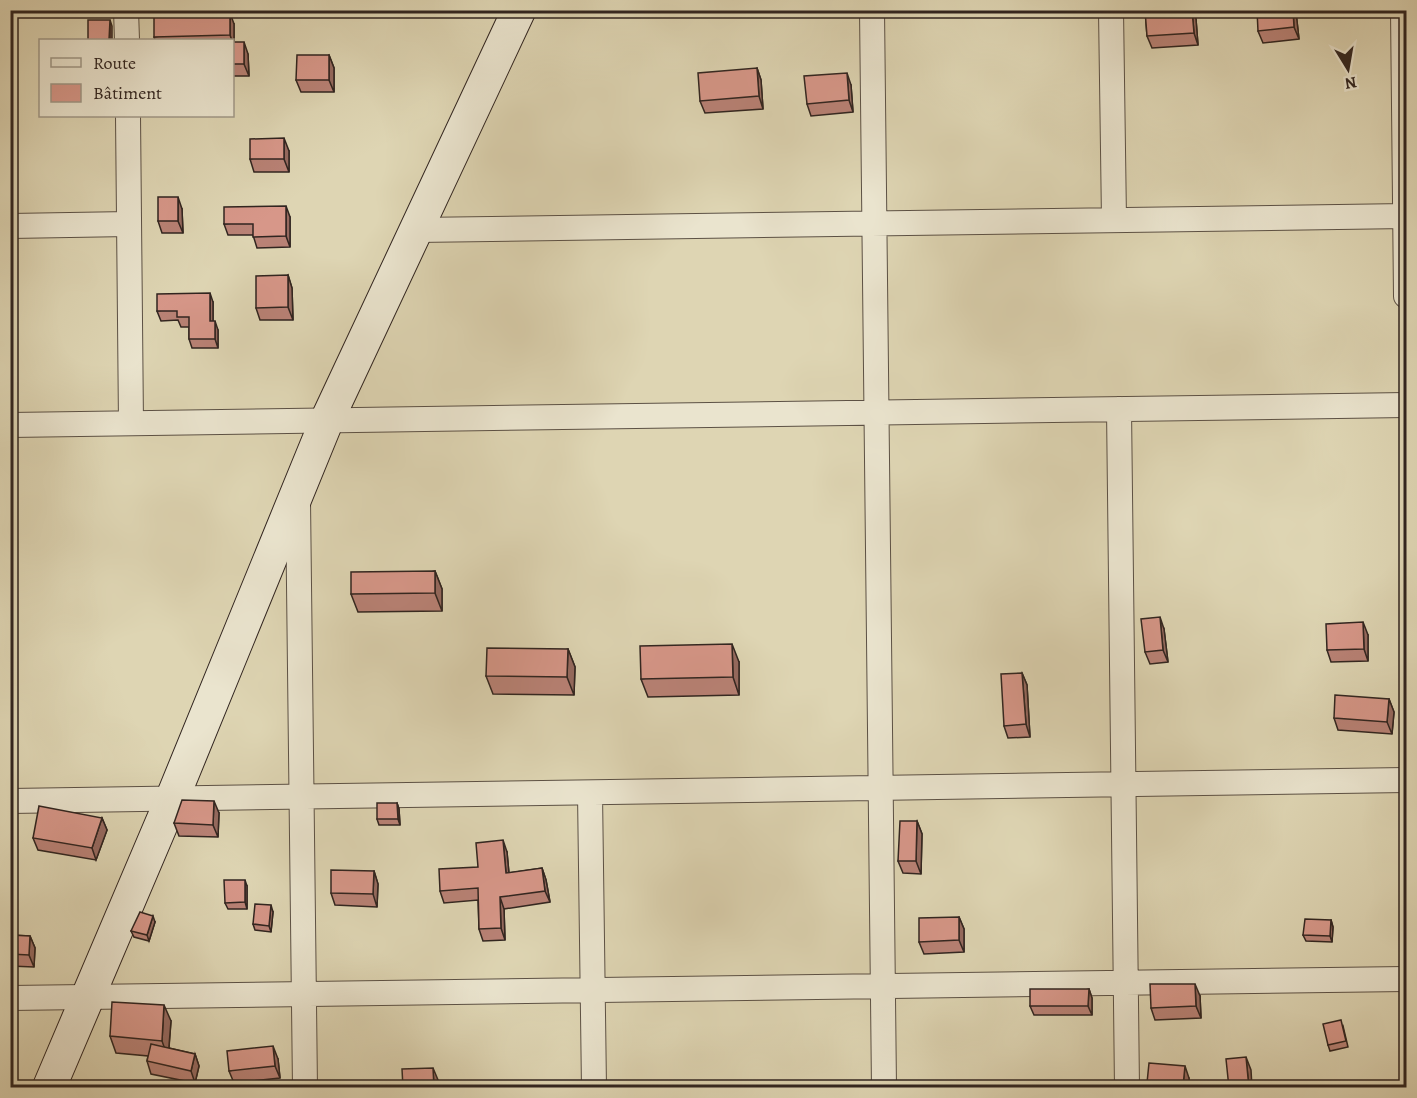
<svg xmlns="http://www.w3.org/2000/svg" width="1417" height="1098" viewBox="0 0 1417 1098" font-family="Alegreya,serif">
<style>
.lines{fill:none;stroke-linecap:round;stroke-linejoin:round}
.street-casing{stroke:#5c5145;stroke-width:26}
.secondary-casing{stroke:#312520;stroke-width:35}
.street{stroke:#eae4ce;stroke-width:24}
.secondary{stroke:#eae4ce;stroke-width:33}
.wall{fill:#b98276;stroke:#312520;stroke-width:1.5}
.shaded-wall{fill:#966a60;stroke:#312520;stroke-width:1.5}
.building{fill:#d79789;stroke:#312520;stroke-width:1.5}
</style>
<rect width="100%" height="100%" fill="#ded5b3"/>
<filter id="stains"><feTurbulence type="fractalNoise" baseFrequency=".00333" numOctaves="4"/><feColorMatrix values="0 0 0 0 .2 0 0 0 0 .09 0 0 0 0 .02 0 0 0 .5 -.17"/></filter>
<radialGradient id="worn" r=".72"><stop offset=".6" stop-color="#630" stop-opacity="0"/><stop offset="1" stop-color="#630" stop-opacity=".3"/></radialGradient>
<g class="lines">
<g class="street-casing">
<path id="street" d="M126,10L127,40
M872,10L884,1088
M1111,10L1114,220
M1403,10L1406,296
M128,116L131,423
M10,226L129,224
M416,230L1406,216
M1119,409L1127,1088
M10,425L1406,405
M298,501L305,1088
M590,793L594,1088
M10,801L1406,780
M10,998L1406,979"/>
</g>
<g class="secondary-casing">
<path id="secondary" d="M49,1088L172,799L327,420L519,10"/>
</g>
<use href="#street" class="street"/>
<use href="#secondary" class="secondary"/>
</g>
<path class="wall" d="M1145,10H1194L1196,19L1198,45L1152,48L1147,36Z
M1296,12L1299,39L1263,43L1258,31Z
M234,24V42L248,54L249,76H232V40H155L154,37Z
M329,55L334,68V92H301L296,80Z
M757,68L761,80L763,109L705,113L700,101Z
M851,85L853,112L811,116L807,104Z
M289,151V172H254L250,159Z
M182,209L183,233H162L158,221Z
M290,217V247L257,248L253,235H228L224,224Z
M288,275L292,288L293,320H260L256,308Z
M213,302V321L218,330V348H192L189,339V327H181L178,320L161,321L157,311Z
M435,571L442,589V611L358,612L351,594Z
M1164,629L1168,662L1150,664L1145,652Z
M1368,635V661L1331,662L1327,650Z
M568,649L575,667L574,695L493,694L486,676Z
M739,662V695L648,697L641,679Z
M1022,673L1027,685L1030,737L1008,738L1004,726Z
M1389,699L1394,712L1392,734L1338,730L1334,718Z
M397,803L399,809L400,825H379L377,819Z
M219,813L218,837L179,836L174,823Z
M102,818L107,830L96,860L38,850L33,838Z
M917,821L922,834L921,874L903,873L898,861Z
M507,852L509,873L542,868L546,880L550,902L504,909L505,940L483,941L479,929L478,900L444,903L440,891L478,867Z
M374,871L378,884L377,907L335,905L331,893Z
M247,886V909H228L225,903Z
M273,912L271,932L255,930L253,924Z
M959,917L964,929V952L924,954L919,942Z
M1331,920L1333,927L1332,942L1306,941L1303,935Z
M155,922L149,941L134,937L131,931Z
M10,935L30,936L35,948L34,967L10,966Z
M1089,989L1092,998V1015H1034L1030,1006Z
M1200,996L1201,1018L1155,1020L1151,1008Z
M171,1021L169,1048L195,1054L199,1066L195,1083L151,1074L147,1061L148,1056L116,1053L110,1036Z
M1343,1026L1348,1047L1330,1051L1328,1045Z
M278,1059L280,1078L234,1083L229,1071Z
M1189,1078V1088H1149L1147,1083Z"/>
<path class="shaded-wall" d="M1192,10H1194L1196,19L1198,45L1194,33Z
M1293,10H1296V12L1299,39L1294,27Z
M230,13L234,24V46L230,35Z
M110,20L112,26V40H110Z
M244,42L248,54L249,76L244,64Z
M329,55L334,68V92L329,80Z
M757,68L761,80L763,109L759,96Z
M847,73L851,85L853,112L849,100Z
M284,138L289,151V172L284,159Z
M178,197L182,209L183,233L178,221Z
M286,206L290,217V247L286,236Z
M288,275L292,288L293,320L288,307Z
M210,293L213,302V331L210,321Z
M215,321L218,330V348L215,339Z
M435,571L442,589V611L435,593Z
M1160,617L1164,629L1168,662L1163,650Z
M1363,622L1368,635V661L1364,649Z
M732,644L739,662V695L733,677Z
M568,649L575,667L574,695L567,677Z
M1022,673L1027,685L1030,737L1026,724Z
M1389,699L1394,712L1392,734L1387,722Z
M214,801L219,813L218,837L213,825Z
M397,803L399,809L400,825L398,819Z
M102,818L107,830L96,860L92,848Z
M917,821L922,834L921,874L916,861Z
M503,840L507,852L510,885L506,873Z
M542,868L546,880L550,902L545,891Z
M374,871L378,884L377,907L373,894Z
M245,880L247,886V909L245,902Z
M500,897L504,909L505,940L501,928Z
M271,905L273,912L271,932L269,926Z
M153,916L155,922L149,941L147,935Z
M959,917L964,929V952L959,940Z
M1331,920L1333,927L1332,942L1330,936Z
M30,936L35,948L34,967L29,955Z
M1195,984L1200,996L1201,1018L1196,1006Z
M1089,989L1092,998V1015L1088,1006Z
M164,1005L171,1021L168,1058L162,1041Z
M273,1046L278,1059L280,1078L275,1066Z
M195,1054L199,1066L195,1083L191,1071Z
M1246,1057L1251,1070L1252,1088H1249Z
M1185,1066L1189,1078V1088H1183V1086Z
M433,1068L438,1080V1088H434Z"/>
<path class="building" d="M1145,10H1192L1194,33L1147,36Z
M1257,10H1293L1294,27L1258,31Z
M230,13V35L154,37V16Z
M88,20H110L109,40H88Z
M232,42H244V64H232Z
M297,55H329V80H296Z
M757,68L759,96L700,101L698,73Z
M847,73L849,100L807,104L804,76Z
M284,138V159H250V139Z
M158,197H178V221H158Z
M286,206V236L253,237V224H224V207Z
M288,275V307L256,308V276Z
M210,293V321H215V339H189V317H177V311H157V294Z
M435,571V593L351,594V572Z
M1160,617L1163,650L1145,652L1141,619Z
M1363,622L1364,649L1327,650L1326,624Z
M732,644L733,677L641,679L640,646Z
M487,648L568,649L567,677L486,676Z
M1022,673L1026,724L1004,726L1001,674Z
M1335,695L1389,699L1387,722L1334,718Z
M182,800L214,801L213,825L174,823Z
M377,803H397L398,819H377Z
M39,806L102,818L92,848L33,838Z
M900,821H917L916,861H898Z
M503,840L506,873L542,868L545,891L500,897L501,928L479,929L478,888L440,891L439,869L478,867L476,843Z
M331,870L374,871L373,894L331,893Z
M224,880H245V902L225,903Z
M255,904L271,905L269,926L253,924Z
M140,912L153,916L147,935L131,931Z
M959,917V940L919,942V918Z
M1305,919L1331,920L1330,936L1303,935Z
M10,935L30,936L29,955L10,954Z
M1150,984H1195L1196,1006L1151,1008Z
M1030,989H1089L1088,1006H1030Z
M112,1002L164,1005L162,1041L110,1036Z
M1341,1020L1346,1041L1328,1045L1323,1024Z
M151,1044L195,1054L191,1071L147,1061Z
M273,1046L275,1066L229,1071L227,1051Z
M1246,1057L1249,1088H1229L1226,1059Z
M1149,1063L1185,1066L1183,1086L1147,1083Z
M433,1068L434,1088H403L402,1069Z"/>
<rect width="1417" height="1098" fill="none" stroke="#ded5b3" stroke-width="36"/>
<rect x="12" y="12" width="1393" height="1074" fill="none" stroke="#312520" stroke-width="3"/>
<rect x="18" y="18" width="1381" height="1062" fill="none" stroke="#312520" stroke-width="1.5"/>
<rect x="39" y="39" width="195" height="78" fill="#eae4ce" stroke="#a09888" stroke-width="1.5"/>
<rect x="51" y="58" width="30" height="9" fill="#eae4ce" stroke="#a09888" stroke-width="1.5"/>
<text x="93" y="69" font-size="18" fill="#312520">Route</text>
<rect x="51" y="84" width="30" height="18" fill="#d79789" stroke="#a09888" stroke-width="1.5"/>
<text x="93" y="99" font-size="18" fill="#312520">Bâtiment</text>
<g transform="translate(1348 69) rotate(169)" stroke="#eae4ce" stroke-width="4.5" paint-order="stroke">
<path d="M0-4.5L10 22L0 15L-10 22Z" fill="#312520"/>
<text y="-9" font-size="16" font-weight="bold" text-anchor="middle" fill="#312520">N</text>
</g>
<rect width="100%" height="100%" filter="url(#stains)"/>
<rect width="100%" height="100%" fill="url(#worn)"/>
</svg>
